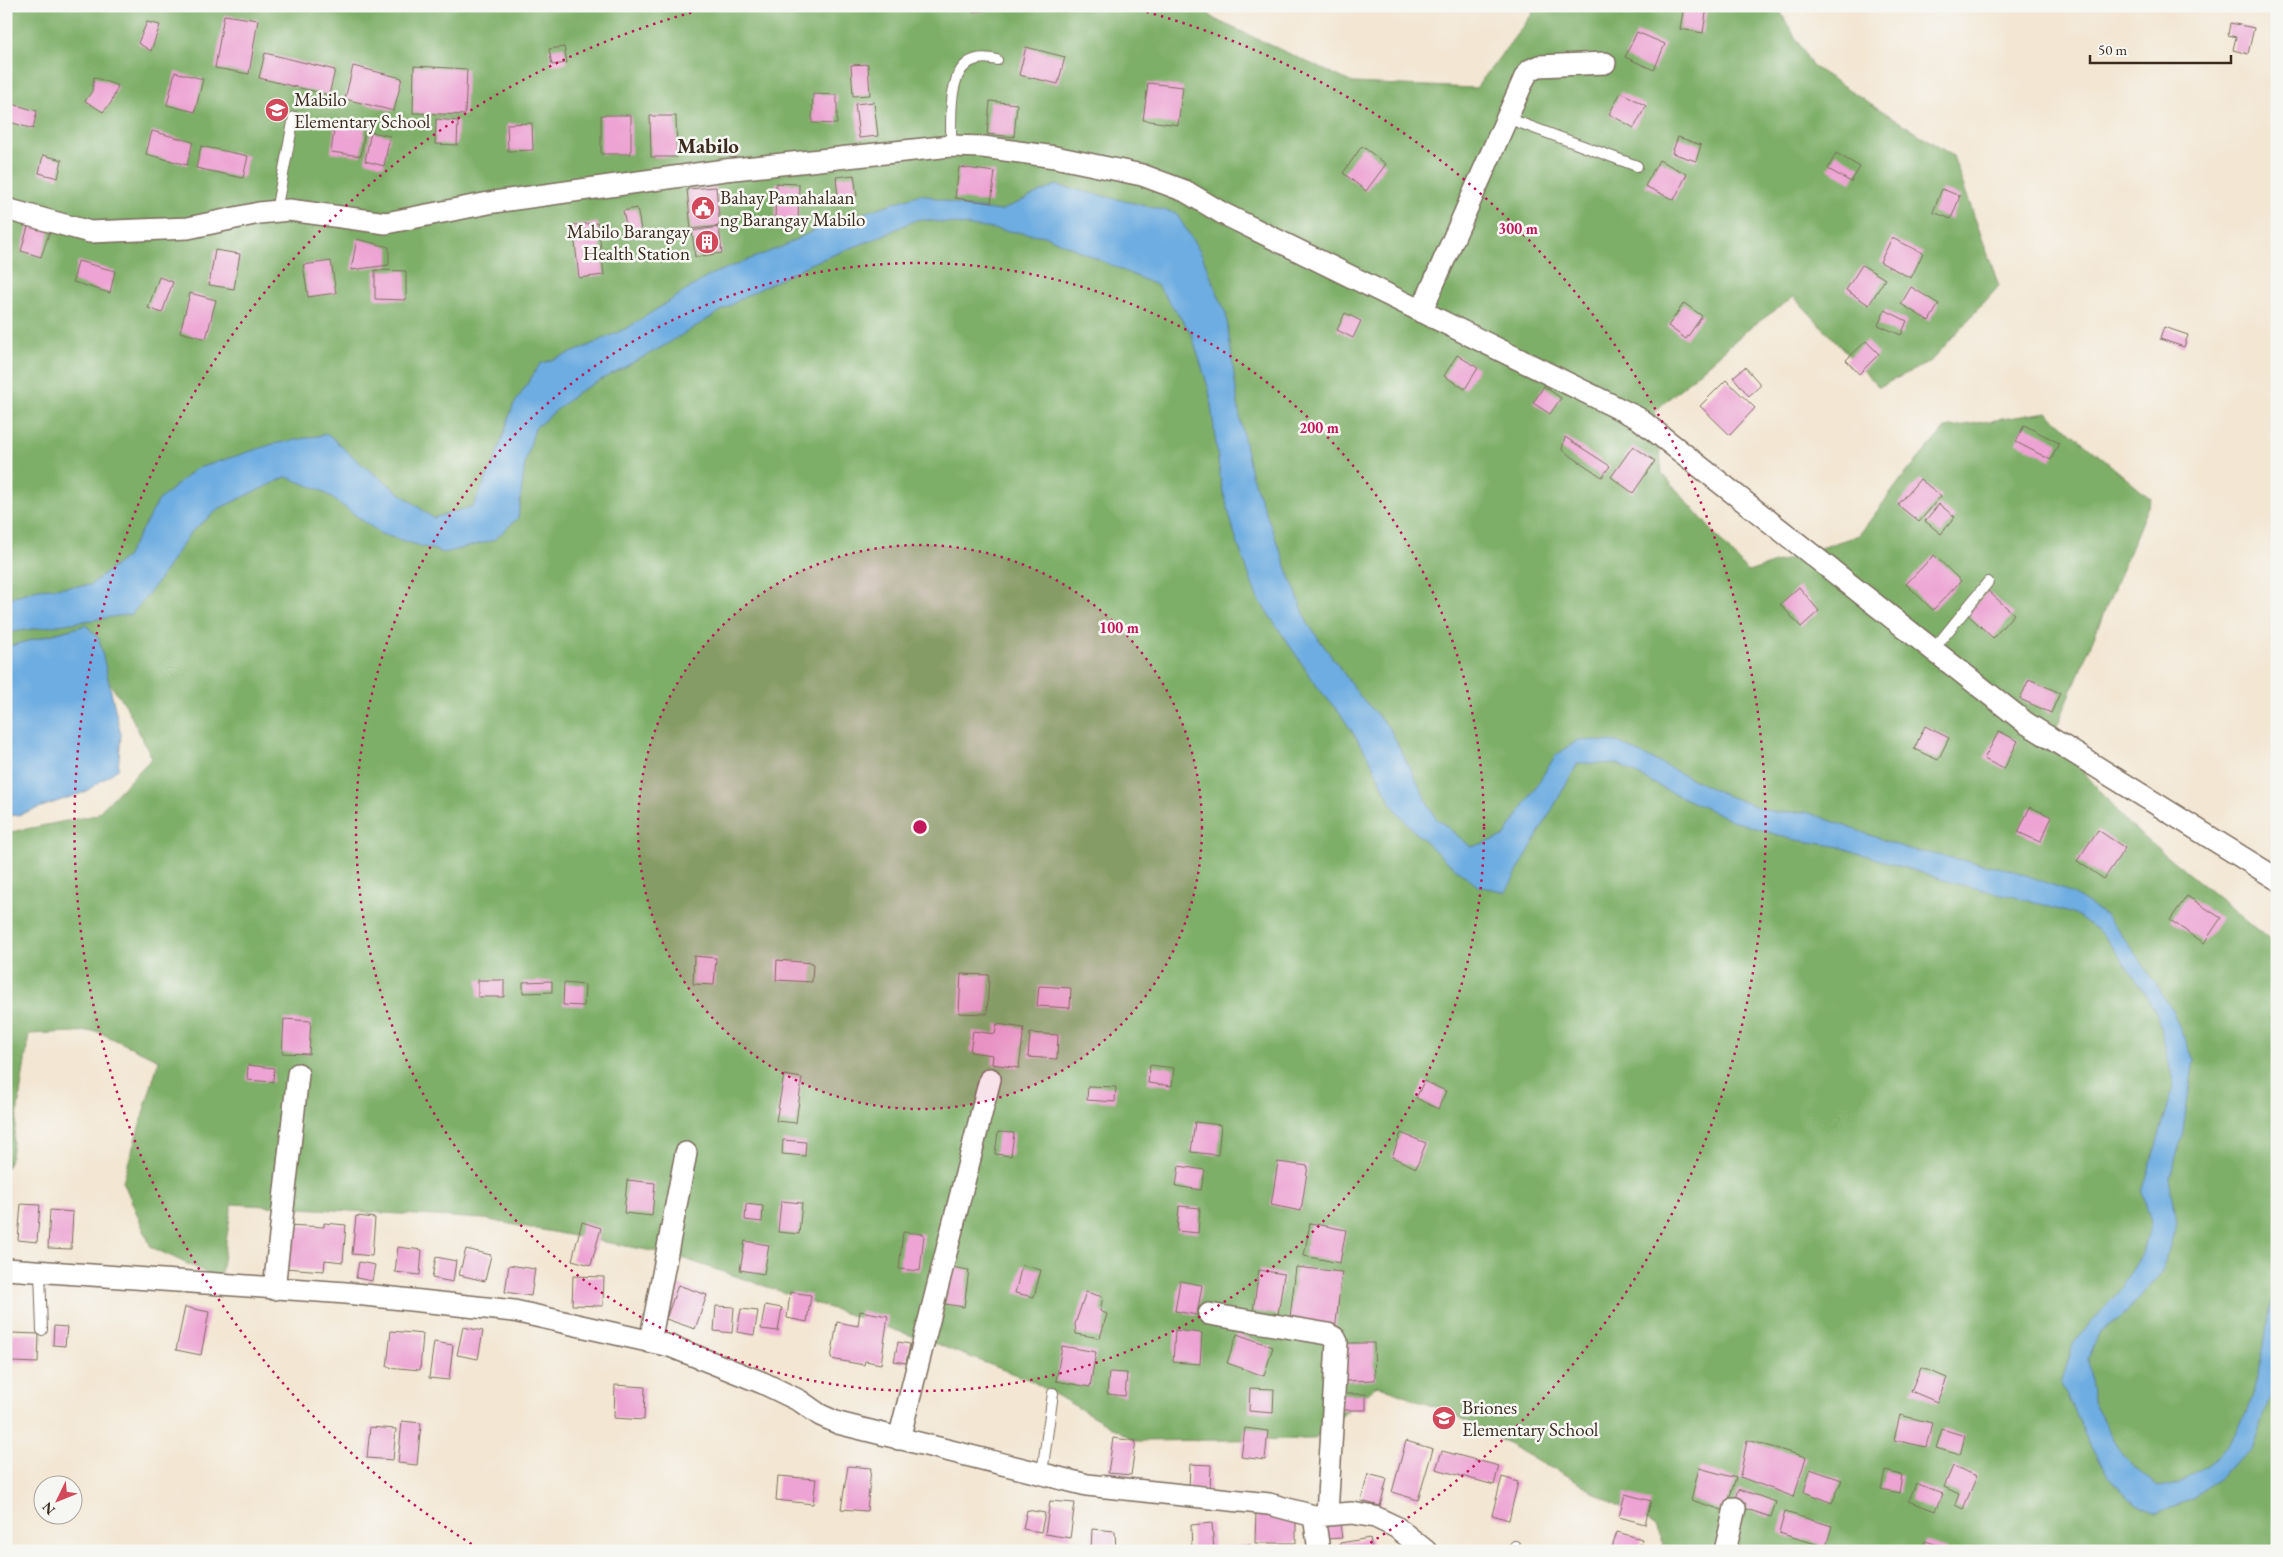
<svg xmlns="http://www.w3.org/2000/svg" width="2283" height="1557" viewBox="0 0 2283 1557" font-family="'EB Garamond',serif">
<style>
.forest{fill:#7eaf68;stroke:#5c6c43}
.water{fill:#6eade1;stroke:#546c80}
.building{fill:#eda3d3}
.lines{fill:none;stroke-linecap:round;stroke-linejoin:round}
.lane-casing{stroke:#7b6c5d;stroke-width:12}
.street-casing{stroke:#7b6c5d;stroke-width:24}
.lane{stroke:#fff;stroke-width:10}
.street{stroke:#fff;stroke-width:21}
.ring{fill:none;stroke:#c2185b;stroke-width:2.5;stroke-dasharray:2.5 5}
.labels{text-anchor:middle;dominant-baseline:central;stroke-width:5;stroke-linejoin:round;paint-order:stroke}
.poi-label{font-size:19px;fill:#3b2a1e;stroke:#f6f6f2;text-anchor:start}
.quarter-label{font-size:21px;font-weight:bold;fill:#3b2a1e;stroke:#f6f6f2}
.centre{fill:#c2185b;stroke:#f6f6f2;stroke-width:2.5}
.ring-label{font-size:15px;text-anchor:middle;font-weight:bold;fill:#c2185b;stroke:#f6f6f2;stroke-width:5;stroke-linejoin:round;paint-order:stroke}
</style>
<rect width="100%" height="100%" fill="#f6f6f2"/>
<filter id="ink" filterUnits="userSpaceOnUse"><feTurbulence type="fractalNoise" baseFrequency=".02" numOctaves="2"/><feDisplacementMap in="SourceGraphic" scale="10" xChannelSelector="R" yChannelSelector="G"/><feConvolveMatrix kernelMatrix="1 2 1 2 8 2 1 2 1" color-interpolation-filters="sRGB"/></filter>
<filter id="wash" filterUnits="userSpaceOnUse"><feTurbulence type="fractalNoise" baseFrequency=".0096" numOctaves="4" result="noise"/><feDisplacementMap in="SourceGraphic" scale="20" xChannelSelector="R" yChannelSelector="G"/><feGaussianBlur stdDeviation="1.12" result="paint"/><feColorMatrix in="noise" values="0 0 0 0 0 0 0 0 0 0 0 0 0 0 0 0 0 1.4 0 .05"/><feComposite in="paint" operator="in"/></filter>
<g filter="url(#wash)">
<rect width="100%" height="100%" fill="#f3e6d2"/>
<path class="forest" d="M6,6H1202L1214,19L1353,83L1476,88L1533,13L1531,6H1777L1812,66L1953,156L1999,286L1930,362L1879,387L1794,297L1747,330L1655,411L1662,473L1748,572L1859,535L1902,478L1945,428L2047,412L2151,499L2053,736L2129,825L2277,946V1551H1666L1655,1526L1454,1414L1377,1385L1315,1439L1136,1441L1030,1380L936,1344L673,1255L484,1219L232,1204L220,1279L151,1247L123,1181L159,1060L96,1031L29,1034L11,1156L6,1169V833L96,815L152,758L125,704L68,630L6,647Z"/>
<path class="water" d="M1056,185L1176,213L1202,255L1226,314L1239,412L1251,474L1308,624L1360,696L1390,729L1435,817L1471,847L1504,837L1555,756L1578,740L1617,742L1725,795L1772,812H1807L1908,849L2012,870L2064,889L2105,915L2133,949L2172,1010L2194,1060L2182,1137L2170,1177L2177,1224L2161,1273L2124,1315L2100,1332L2088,1359L2095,1407L2124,1456L2156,1487C2172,1486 2181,1482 2194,1474C2258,1437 2259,1359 2273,1296L2277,1294V1378L2252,1449L2194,1498L2156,1513C2103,1495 2085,1430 2061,1384L2073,1343L2120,1290L2143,1252L2151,1222L2142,1192L2174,1086L2157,1014L2134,976L2103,935L2078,916L2028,900L1953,883L1836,846L1790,839L1734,821L1664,789L1618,764L1578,763L1506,892L1478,886L1446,861L1412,829L1392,805L1370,759L1342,716L1319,689L1257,597L1236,539L1221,484L1209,390L1191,333L1158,286L1046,236L918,219L877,238L810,264L744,297L662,347L578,392L535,428L525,463L518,518L494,540L444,553L381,534L321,490L286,477L220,508L190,533L154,587L132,614L6,633V599L38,589L90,585L126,557L159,500L195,469L273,444L328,434L360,463L433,518L473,506L494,462L513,406L540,364L579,350L627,328L712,274L784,246L820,227L921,194L964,206L1000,211Z
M86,625L99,639L121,735L118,769L85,792L18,815L6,816V647Z"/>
<g id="blocks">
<path class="building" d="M971,6H997V9L972,12Z
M1684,6H1707L1703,33L1680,29Z
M224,15L258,20L249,74L215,68Z
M147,22L160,25L151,51L138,43Z
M2230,23L2254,28L2248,54L2233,50L2236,37L2228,35Z
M1637,32L1665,44L1654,70L1625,57Z
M564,47L567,63L552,65L549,49Z
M1026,47L1065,57L1058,84L1019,75Z
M265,53L335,70L329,95L259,78Z
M868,64L870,95L853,96L851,65Z
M353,66L402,78L394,111L345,99Z
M414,66L467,69L465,115L413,113Z
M175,72L203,79L195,112L167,105Z
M94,77L118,86L111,103L103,112L85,101L92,91Z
M1148,83L1183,87L1178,125L1143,120Z
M1621,92L1646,106L1634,128L1609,114Z
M813,94L837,95V124L812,123Z
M990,101L1017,104L1014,137L987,134Z
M874,102L878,136L859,138L855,104Z
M9,103L37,111L33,129L6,121Z
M601,115H631V154H601Z
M650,116H676L677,157H651Z
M436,119L458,121L457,145L435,144Z
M335,123L365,128L361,156L331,152Z
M532,123L533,150L508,151L507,124Z
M152,131L193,142L187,165L146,154Z
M371,132L390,136L384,166L365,161Z
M1678,137L1701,145L1696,161L1672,153Z
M201,146L248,156L243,178L196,168Z
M1362,146L1386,164L1366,191L1343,173Z
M1836,153L1860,167L1851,182L1828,169Z
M43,155L62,160L58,178L39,173Z
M1659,160L1687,174L1674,200L1645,186Z
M959,167L995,172L991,203L955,198Z
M854,175L857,196L838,198L836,177Z
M776,183L799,184L798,224H775Z
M716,187L720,226L691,229L687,189Z
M1942,189L1960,196L1951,219L1933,212Z
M637,208L642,235L629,238L623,211Z
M30,220L51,228L41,257L21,251Z
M598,223L604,275L579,278L573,225Z
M719,227L722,253L695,257L692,231Z
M1892,238L1923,253L1911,278L1880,262Z
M357,239L389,247V265L351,270Z
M215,250L240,254L234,289L209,285Z
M78,261L115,271L110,293L73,282Z
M331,261L336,293L308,297L303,265Z
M1862,265L1885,279L1869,305L1846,290Z
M375,270L406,271V300L375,299Z
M159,277L173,282L162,313L148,308Z
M1911,287L1939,304L1929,321L1901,304Z
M190,293L216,300L206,339L180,332Z
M1684,303L1702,316L1686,339L1668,326Z
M1885,310L1907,321L1901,335L1878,325Z
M1345,313L1361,321L1353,338L1337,330Z
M2164,327L2188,335L2184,347L2160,339Z
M1866,341L1879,354L1859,374L1846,360Z
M1457,355L1478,368L1465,389L1444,376Z
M1745,367L1761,385L1749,396L1733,377Z
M1726,380L1755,408L1730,435L1700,406Z
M1544,386L1561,398L1550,414L1533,403Z
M2024,425L2059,443L2051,460L2016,442Z
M1565,437L1610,466L1602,477L1562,450Z
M1633,446L1655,461L1633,493L1611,477Z
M1920,479L1941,496L1919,522L1898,505Z
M1939,504L1955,517L1941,534L1925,521Z
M1934,555L1961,581L1933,610L1906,584Z
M1799,587L1819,611L1801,627L1780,604Z
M1988,591L2014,614L1993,638L1967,614Z
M2029,679L2060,693L2051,713L2020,699Z
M1925,726L1949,738L1938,760L1914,749Z
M1999,731L2018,741L2004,769L1984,759Z
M2030,807L2052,817L2040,842L2018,832Z
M2098,830L2125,848L2104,879L2077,861Z
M2187,896L2221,918L2204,943L2170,920Z
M694,956L716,958L714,985L693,984Z
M777,960L813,963L812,982L776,980Z
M961,974L989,975L987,1014L959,1013Z
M478,980H504V997H478Z
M552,981V992L523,993V982Z
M564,983L585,985L584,1006L563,1005Z
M1039,986L1071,988L1070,1008L1037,1006Z
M284,1019L311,1021L309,1054L282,1053Z
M997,1024L1024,1028L1019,1068L992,1064L993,1055L970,1052L973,1031L995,1034Z
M1030,1033L1058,1035L1057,1059L1028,1057Z
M248,1065L274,1068L273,1082L247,1080Z
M1150,1065L1174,1068L1172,1086L1148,1083Z
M784,1075L802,1078L796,1123L776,1121Z
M1424,1081L1446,1091L1438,1109L1416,1098Z
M1088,1086L1116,1087L1115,1102L1087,1100Z
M1195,1122L1221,1125L1218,1155L1191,1152Z
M998,1132L1014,1133L1011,1156L995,1154Z
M1401,1133L1426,1143L1416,1168L1392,1157Z
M783,1140L806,1142L805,1156L782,1154Z
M1278,1162L1308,1166L1301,1211L1271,1205Z
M1179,1166L1205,1170L1201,1190L1176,1186Z
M627,1180L655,1183L652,1216L624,1213Z
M781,1201L802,1203L799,1234L778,1232Z
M21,1204L40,1205L37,1242L18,1240Z
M746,1204L763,1206L762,1222L745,1220Z
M1179,1206L1200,1208L1198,1233L1177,1231Z
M50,1210L73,1212L71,1249L48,1248Z
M356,1216L375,1218L372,1256L352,1254Z
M582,1222L601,1228L591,1265L572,1260Z
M324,1223L346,1225L343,1262L325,1260L324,1271L285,1268L287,1225L324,1227Z
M1310,1223L1346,1230L1340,1263L1304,1256Z
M903,1232L924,1234L920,1271L899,1269Z
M745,1241L769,1245L764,1274L740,1270Z
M398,1247L422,1250L420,1275L395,1272Z
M466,1249L491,1255L485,1281L459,1275Z
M436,1257L456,1261L453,1282L432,1278Z
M359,1262L375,1265L372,1281L356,1278Z
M509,1265L535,1269L531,1296L505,1292Z
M1022,1265L1041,1270L1034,1297L1015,1293Z
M951,1267L969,1270L964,1307L945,1304Z
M1296,1267L1342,1272L1335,1331L1289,1326Z
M1259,1270L1284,1274L1278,1315L1253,1311Z
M573,1276L604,1277L603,1306L572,1305Z
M1180,1281L1202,1285L1197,1315L1175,1311Z
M678,1285L707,1295L695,1329L666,1319Z
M790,1292L811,1295L807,1322L787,1318Z
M1086,1292L1103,1297L1100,1311L1107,1314L1100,1338L1076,1334L1075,1324Z
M765,1305L782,1308L778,1331L761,1329Z
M716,1306L734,1307L732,1333L714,1331Z
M185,1307L209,1312L201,1355L176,1350Z
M741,1309L758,1311L754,1335L737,1332Z
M860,1311L888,1316L881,1364L865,1361L864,1365L831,1359L837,1322L858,1326Z
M54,1326L67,1327L65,1346L53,1345Z
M463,1327L483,1331L478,1359L457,1355Z
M1175,1330L1202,1333L1200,1364L1173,1362Z
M391,1331L423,1334L420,1370L387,1367Z
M12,1333L39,1334L38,1363L12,1362Z
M1237,1334L1273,1347L1264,1376L1227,1363Z
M434,1342L453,1345L449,1380L429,1378Z
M898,1342L910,1344L906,1363L894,1361Z
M1344,1343H1374L1375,1380L1345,1381Z
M1062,1346L1096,1352L1090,1387L1056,1381Z
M1921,1367L1947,1378L1937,1402L1911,1391Z
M1109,1372L1127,1373L1125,1396L1107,1394Z
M615,1385L645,1387L644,1420L614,1418Z
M1250,1388L1274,1389L1273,1413L1249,1411Z
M1338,1394H1366V1410H1338Z
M1900,1415L1932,1423L1926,1447L1894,1440Z
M402,1421L421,1423L417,1465L398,1463Z
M370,1427L396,1429L393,1460L367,1458Z
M1245,1428L1268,1431L1265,1460L1241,1457Z
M1942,1429L1965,1436L1960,1455L1936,1448Z
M1113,1438L1136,1441L1131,1475L1108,1473Z
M1747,1440L1806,1457L1794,1497L1740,1477Z
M1406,1441L1433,1449L1418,1500L1392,1492Z
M1442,1451L1499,1466L1494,1485L1436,1469Z
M1190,1464L1211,1465L1210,1490L1189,1489Z
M848,1466L871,1468L867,1511L841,1509Z
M1953,1466L1977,1476L1963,1509L1955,1505L1959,1494L1944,1487Z
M1699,1468L1736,1478L1725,1511L1691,1500Z
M1810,1469L1842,1480L1832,1503L1804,1492Z
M1885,1471L1902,1475L1899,1493L1881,1489Z
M1368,1474L1387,1479L1380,1506L1361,1501Z
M778,1476L816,1479L813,1504L776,1500Z
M1502,1477L1518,1482L1509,1520L1492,1515Z
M1916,1483L1943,1494L1935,1511L1909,1501Z
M1739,1489L1776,1502L1771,1517L1734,1505Z
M1625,1494L1651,1501L1645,1524L1619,1517Z
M1050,1501L1075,1503L1070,1538L1045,1534Z
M1027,1510L1045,1513L1041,1532L1023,1529Z
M1256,1510L1296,1511V1543H1255Z
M1785,1512L1832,1526L1826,1547L1779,1533Z
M1212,1523L1214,1551H1192L1191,1525Z
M1340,1524L1342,1538L1327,1539L1326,1526Z
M1092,1529L1115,1531L1116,1551H1091Z
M1617,1532L1642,1539L1639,1551H1611Z
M1370,1538L1372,1551H1341L1340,1543Z
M1925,1541L1948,1548V1551H1922Z
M1250,1545L1251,1551H1224V1547Z"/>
</g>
</g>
<g filter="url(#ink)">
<use href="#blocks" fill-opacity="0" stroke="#7b6c5d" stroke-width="1"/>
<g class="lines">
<g class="lane-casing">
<path id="lane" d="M1507,118L1637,166
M951,146C952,113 944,47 997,60
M276,211L294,117
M1933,650L1988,582
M40,1272L42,1330
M1042,1473L1053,1393
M1514,1551L1515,1546"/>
</g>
<g class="street-casing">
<path id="street" d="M6,209L90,232L188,228L259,213L289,210L386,223L494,202L725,170L951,146L983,147L1055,157L1142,175L1185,191L1222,213L1638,418L2026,723L2277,879
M1421,312L1525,77L1530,70L1539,66L1605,63
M6,1269L346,1293L514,1311L670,1346L763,1383L800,1401L820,1415L838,1423L1087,1485L1269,1504L1314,1516L1352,1513L1375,1517L1396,1527L1426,1551
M274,1289L298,1074
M1209,1314L1328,1334L1335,1338L1337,1342L1327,1514
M650,1342L686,1153
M899,1439L990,1079
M1314,1516L1319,1551
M1725,1551L1735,1508"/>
</g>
<use href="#lane" class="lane"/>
<use href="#street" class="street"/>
</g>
</g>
<circle cx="920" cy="827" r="282" fill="#c2185b" fill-opacity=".12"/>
<g class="ring">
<circle cx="920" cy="827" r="282"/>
<circle cx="920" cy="827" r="564"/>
<path d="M478 1548A846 846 0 0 1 708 8M1132 8A846 846 0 0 1 1362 1548"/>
</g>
<defs>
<g id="school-disc" transform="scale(1.25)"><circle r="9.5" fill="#d1495b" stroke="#f6f6f2"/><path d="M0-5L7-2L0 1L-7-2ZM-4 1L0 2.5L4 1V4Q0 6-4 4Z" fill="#fff"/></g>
<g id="civic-disc" transform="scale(1.25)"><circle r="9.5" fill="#d1495b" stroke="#f6f6f2"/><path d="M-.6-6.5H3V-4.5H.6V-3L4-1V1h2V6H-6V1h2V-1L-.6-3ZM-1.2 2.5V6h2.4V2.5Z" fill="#fff"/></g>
<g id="building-disc" transform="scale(1.25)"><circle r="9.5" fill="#d1495b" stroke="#f6f6f2"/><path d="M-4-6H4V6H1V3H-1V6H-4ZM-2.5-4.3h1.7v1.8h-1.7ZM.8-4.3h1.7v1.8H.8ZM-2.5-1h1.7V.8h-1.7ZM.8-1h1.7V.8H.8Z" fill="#fff"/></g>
</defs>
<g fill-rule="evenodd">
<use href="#school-disc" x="277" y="110"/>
<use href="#civic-disc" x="703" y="208"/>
<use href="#building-disc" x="707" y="242"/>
<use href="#school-disc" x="1444" y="1418"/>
</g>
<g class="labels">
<g class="poi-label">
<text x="294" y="99">Mabilo<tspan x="294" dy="22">Elementary School</tspan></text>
<text x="720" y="197">Bahay Pamahalaan<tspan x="720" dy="22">ng Barangay Mabilo</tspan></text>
<text x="690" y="231" text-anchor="end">Mabilo Barangay<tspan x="690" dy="22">Health Station</tspan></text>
<text x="1462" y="1407">Briones<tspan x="1462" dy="22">Elementary School</tspan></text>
</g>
<g class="quarter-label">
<text x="708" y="145">Mabilo</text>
</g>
</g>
<circle cx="920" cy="827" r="8" class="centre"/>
<g class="ring-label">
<text x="1518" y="234">300 m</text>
<text x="1319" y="433">200 m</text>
<text x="1119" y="633">100 m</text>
</g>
<rect width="2283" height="1557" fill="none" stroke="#f6f6f2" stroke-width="25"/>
<g transform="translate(58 1500) rotate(227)"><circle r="24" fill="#f6f6f2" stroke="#aba49d"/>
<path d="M0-4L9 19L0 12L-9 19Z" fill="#d1495b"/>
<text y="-8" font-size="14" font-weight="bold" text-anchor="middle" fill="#3b2a1e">N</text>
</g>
<path d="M2090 55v8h141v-8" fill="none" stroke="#3b2a1e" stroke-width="2.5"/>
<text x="2098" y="55" font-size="15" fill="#3b2a1e" stroke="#f6f6f2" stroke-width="4" paint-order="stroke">50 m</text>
</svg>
